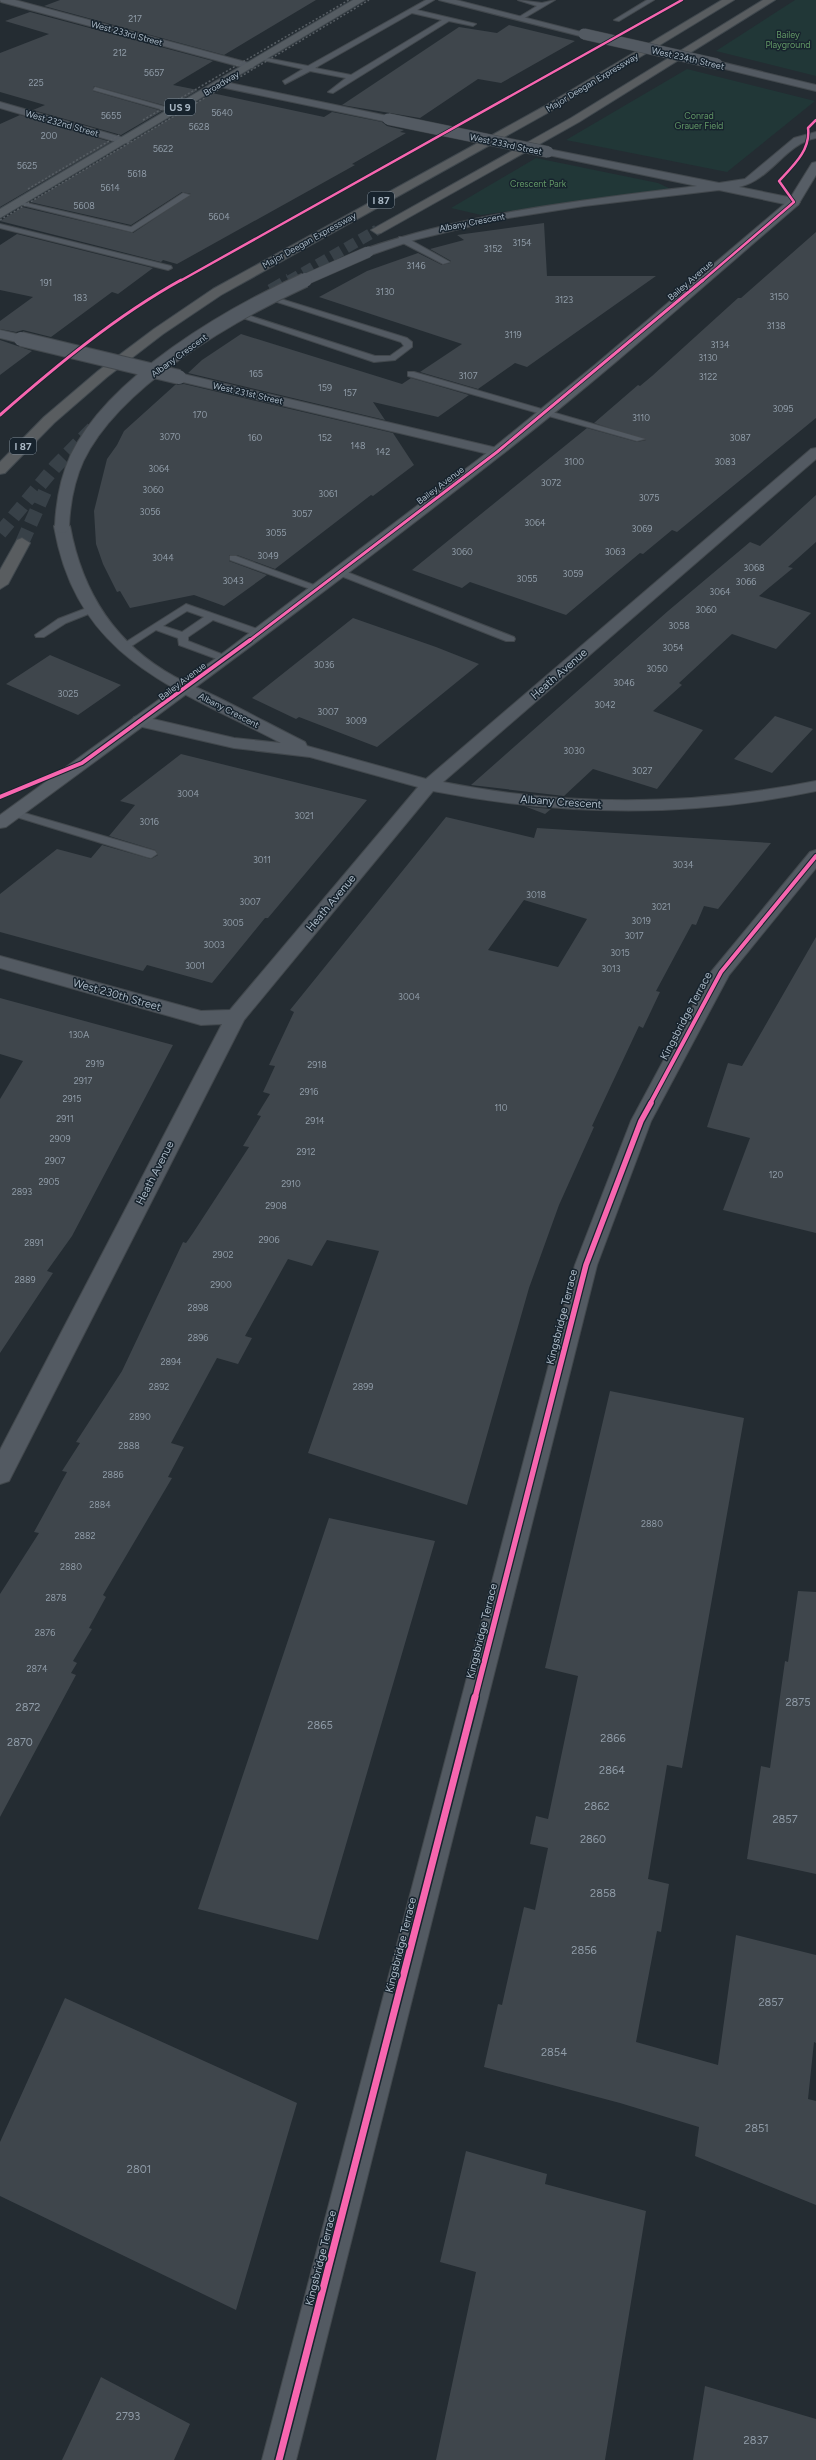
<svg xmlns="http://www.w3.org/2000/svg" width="816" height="2460" viewBox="0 0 816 2460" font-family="Figtree,sans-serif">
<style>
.green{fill:#213737}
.building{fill:#3f464c;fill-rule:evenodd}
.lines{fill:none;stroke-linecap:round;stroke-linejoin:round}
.highway-tunnel-far1{stroke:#384148;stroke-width:11;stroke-dasharray:11 5.5;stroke-linecap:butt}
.highway-tunnel{stroke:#384148;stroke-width:14;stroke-dasharray:14 7;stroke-linecap:butt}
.lane-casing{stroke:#42484d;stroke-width:2}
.street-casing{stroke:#42484d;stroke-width:2}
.secondary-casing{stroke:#42484d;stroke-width:2}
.primary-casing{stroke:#41494f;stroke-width:2}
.highway-casing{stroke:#40484e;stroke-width:2}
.lane{fill:#535a62;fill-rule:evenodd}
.street{fill:#535a62;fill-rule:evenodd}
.secondary{fill:#575e66;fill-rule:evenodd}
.primary{fill:#565d63;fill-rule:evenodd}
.highway{fill:#595d60;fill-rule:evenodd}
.rail{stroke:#575e64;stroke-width:1.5;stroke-dasharray:2 2;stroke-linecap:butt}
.street-bridge-far1-casing{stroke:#42484d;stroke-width:12;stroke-linecap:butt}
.street-bridge-casing{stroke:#42484d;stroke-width:16;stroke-linecap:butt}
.street-bridge-far1{stroke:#535a62;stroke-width:11}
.street-bridge{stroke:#535a62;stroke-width:14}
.cycleway-far4-casing{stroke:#17232d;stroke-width:4}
.cycleway-far3-casing{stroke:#17232d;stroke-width:4.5}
.cycleway-far2-casing{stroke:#17232d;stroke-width:6}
.cycleway-far1-casing{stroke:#17232d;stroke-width:8}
.cycleway-casing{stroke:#17232d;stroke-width:10}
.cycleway-far4{stroke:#f766af;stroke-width:2.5}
.cycleway-far3{stroke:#f766af;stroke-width:3}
.cycleway-far2{stroke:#f766af;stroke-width:4}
.cycleway-far1{stroke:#f766af;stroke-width:5.5}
.cycleway{stroke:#f766af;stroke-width:7}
.labels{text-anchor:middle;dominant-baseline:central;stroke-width:3;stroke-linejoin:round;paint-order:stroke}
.number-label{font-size:9px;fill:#909ca8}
.far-street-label{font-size:9px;fill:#abb9c6;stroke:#17232d}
.far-park-label{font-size:9px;fill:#629866;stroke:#17232d}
.shield{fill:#17232d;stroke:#7f8c98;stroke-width:1}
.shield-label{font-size:10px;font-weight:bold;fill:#abb9c6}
.street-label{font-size:11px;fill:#abb9c6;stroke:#17232d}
.near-number-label{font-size:11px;fill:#909ca8}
</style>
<rect width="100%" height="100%" fill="#242c32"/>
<path class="green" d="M795,0H816V76L716,51Z
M687,69L815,101L727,172L566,140Z
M536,158L658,183L671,189L481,215L451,208Z"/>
<path class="building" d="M60,0H316L224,55L44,6Z
M30,12L213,61L173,85L198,90L170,107L94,86L93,91L162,111L121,135L33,110L45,105L0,92V53L49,34L5,21Z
M509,25L575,41L501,83L478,79L420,118L342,105L459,27L497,33Z
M212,93L324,117L332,112L382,122L387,126L404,130L400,132L406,133L352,164L355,165L177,264L163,260L161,262L0,221L22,207L133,233L191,194L182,192L131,225L30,202Z
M20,115L111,142L0,207V124Z
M544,223L547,276H656L527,367L515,363L478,389L420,372L462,344L319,297L367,271L418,253L442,265L450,263L451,261L430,249L464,240L457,235Z
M816,232V418L677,532L672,530L643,554L640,553L566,615L470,582L462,588L412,570L587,428L637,442L646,440L594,423L638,385L640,386L652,376L738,298H741Z
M17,234L153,268L118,294L112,292L51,337L23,330L16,332L0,329V321L33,297L0,290V245Z
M241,334L402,384L411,378L469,395L438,417L373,402L385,420L188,373L202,360Z
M0,340L32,351L0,375Z
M184,384L393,433L414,465L373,496L371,495L275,569L237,555H229V561L267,575L224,606L194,595L130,608L120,591L117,592L103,564L96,544L94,511L107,459L117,445L124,431L175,385Z
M816,495V542L788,567L793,568L759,596L811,613L776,649L732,634L679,683L682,685L653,711L703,730L657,789L593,769L564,796L471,785L668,611L750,542L760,546Z
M353,618L436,647L479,664L377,747L299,717L296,719L252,698Z
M50,655L121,685L78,715L6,684Z
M775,716L813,729L772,773L734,759Z
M181,754L367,800L268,918H265L212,983L147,965L143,971L0,932V894L57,849L91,858L102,845L151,859L158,855L155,850L109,836L135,805L120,801Z
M524,806L529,807L551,809L545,814Z
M446,817L534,838L537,828L771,843L718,909L704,906L696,925L692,924L656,991L660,992L643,1028L639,1026L592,1126L594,1127L559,1205L529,1288L467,1505L308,1453L379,1251L327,1240L312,1266L288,1259L245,1336L252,1338L238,1364L217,1358L171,1443L184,1447L168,1477L172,1478L103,1595L106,1597L89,1628L92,1629L73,1661L77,1663L71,1673L76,1675L0,1817V1594L39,1533L34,1532L67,1472L62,1471L80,1443L76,1442L122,1371L183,1242L186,1243L193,1233L249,1147L243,1146L261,1116L257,1115L270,1094L263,1092L275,1066L269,1065L294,1012L290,1010ZM524,900L587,919L558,967L488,950Z
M816,937V1233L723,1210L750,1138L707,1127L728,1063L742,1066Z
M0,998L173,1045L72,1236L47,1271L53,1273L0,1353V1099L23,1061L0,1054Z
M610,1391L744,1418L682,1768L667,1765L648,1879L669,1884L661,1932L657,1931L636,2042L718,2065L736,1935L816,1955V2043L814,2042L808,2099L816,2101V2205L695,2156L699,2127L620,2103L484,2067L498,2004L502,2005L524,1907L535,1910L548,1848L530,1844L536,1816L548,1819L578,1676L545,1668Z
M329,1518L435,1541L318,1940L198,1909Z
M798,1591L816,1592V1874L747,1859L761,1766L770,1768L785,1661L788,1662Z
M65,1998L297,2103L236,2310L0,2196V2142Z
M466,2151L547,2174L545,2184L646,2211L605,2460H436L476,2272L440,2262Z
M101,2377L190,2424L174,2460H62Z
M705,2386L816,2419V2460H693Z"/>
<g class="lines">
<path class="highway-tunnel-far1" d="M289,281L377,230"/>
<path class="highway-tunnel" d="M271,291L290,280
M0,533L55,467L98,423
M22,543L47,487"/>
<g class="lane-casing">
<path id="lane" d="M426,0H434L417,10L476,24L473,26L449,21L333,93L328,92L346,78L310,71L285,84L283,81L303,69L258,59L261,57L308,66ZM412,13L442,20L351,75L315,68Z
M518,0L542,3L555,0L521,20L519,17L537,6Z
M647,0H654L619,21L614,20Z
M95,87L176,110L177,111L174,113L93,90Z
M183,193L190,195L132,232L14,203L18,201L131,227Z
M0,224L171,266L172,268L168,270L0,228Z
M399,237H405L450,262L443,264L399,241Z
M268,295L407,338L412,342V347L395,360L374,362L234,315L241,313L375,356H390L404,346L401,342L268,299Z
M408,372H414L645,439L637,441L408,376Z
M230,556H236L322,588L313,590L230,560Z
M339,569L514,637L515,639L514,641H506L336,574L334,572Z
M186,604L263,631L264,633L263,635H255L213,620L188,637V641L229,657V661L225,662L179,645L178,638L156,630L127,649L123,650L118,647ZM187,611L204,617L182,632L163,626Z
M92,606L96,607V611L66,623L44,637H36L35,635L58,619Z
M14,810L155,851L157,854L151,858L147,857L10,815L8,813Z"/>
</g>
<g class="street-casing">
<path id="street" d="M0,0H15L253,64L254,66L253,68H245L1,2Z
M439,0H456L589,34L584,37Z
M717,61L816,85V91L713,66L712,64Z
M220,81L388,116L393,119L388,122L216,86V82Z
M0,102L128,139L130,141L128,143H120L0,108Z
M816,132V138C785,144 771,180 739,187L798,199L800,202L798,205L794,206L719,190L584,206L496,220L414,240L368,256L362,252L364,249C472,212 584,200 697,186L548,155L542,152L544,150L548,149L719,183L745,179L794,138Z
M0,330L26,336L28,339L21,343L0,338Z
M179,373L497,448L504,452L497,456L174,380L172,377L174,374Z
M816,448V459L443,782C567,807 692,806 816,781V791C688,818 561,816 433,791L244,1020L9,1481L0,1484V1450L222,1024L201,1025L0,968V956L201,1011L230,1010L418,787L310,757L234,748L134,725L132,721L134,717L140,716L234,738L281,743C175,687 77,660 54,526L57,523H67L70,526C82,592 115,644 175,677C192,686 210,693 227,702C253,715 279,729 305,742L307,746L426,779L811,449Z
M816,850V868L729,975L651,1121L597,1265L296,2460H262L575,1265L631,1121L711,972L810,852Z"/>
</g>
<g class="secondary-casing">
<path id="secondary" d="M816,162V175L798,205C700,289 603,376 500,456C338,583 172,705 6,827L0,828V815L219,656L492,449L596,364L789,200L812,163Z"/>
</g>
<g class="primary-casing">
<path id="primary" d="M353,0H365L0,218V209Z"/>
</g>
<g class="highway-casing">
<path id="highway" d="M722,0H734L551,111L221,295L163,334L107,377L54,423L5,473L0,474V462L44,417L98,371L154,329L213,289L543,107Z
M763,0H775L579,122L381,233L377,234L371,230L571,118Z
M22,538L30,543L8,584L0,589V570L17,540Z"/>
</g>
<use href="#lane" class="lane"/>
<use href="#street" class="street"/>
<use href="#secondary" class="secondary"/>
<use href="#primary" class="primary"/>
<use href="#highway" class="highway"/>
<path class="rail" d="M143,120L349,0
M117,142L153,121
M28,189L121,134
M0,212L40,189
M0,220L369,0"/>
<g class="street-bridge-far1-casing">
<path id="street-bridge-far1" d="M584,34L717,64
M388,119L548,152
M302,281L368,252"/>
</g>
<g class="street-bridge-casing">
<path id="street-bridge" d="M21,339L179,377
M62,526C63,503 67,480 77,458C114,381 229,315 305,280"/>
</g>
<use href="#street-bridge-far1" class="street-bridge-far1"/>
<use href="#street-bridge" class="street-bridge"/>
<g class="cycleway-far4-casing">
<path id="cycleway-far4" d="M180,281L682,0
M702,281L794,202L779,181C793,166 811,150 808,128L816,120"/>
</g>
<g class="cycleway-far3-casing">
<path id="cycleway-far3" d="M0,415C56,366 116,316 181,280
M249,641L497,452L703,280"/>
</g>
<g class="cycleway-far2-casing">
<path id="cycleway-far2" d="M0,797L82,763L250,640
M650,1104L721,972L816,856"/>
</g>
<g class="cycleway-far1-casing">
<path id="cycleway-far1" d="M475,1698L586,1265L641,1121L651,1103"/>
</g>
<g class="cycleway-casing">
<path id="cycleway" d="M279,2460L475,1697"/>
</g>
<use href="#cycleway-far4" class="cycleway-far4"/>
<use href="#cycleway-far3" class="cycleway-far3"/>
<use href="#cycleway-far2" class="cycleway-far2"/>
<use href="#cycleway-far1" class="cycleway-far1"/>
<use href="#cycleway" class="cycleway"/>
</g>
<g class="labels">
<g class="number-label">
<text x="135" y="18">217</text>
<text x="120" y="52">212</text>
<text x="154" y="72">5657</text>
<text x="36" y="82">225</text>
<text x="222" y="112">5640</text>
<text x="111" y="115">5655</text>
<text x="199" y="126">5628</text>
<text x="49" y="135">200</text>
<text x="163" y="148">5622</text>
<text x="27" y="165">5625</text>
<text x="137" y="173">5618</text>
<text x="110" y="187">5614</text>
<text x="84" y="205">5608</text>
<text x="219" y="216">5604</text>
<text x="522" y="242">3154</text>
<text x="493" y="248">3152</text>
<text x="416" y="265">3146</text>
<text x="46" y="282">191</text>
<text x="385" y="291">3130</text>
<text x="779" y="296">3150</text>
<text x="80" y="297">183</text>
<text x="564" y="299">3123</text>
<text x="776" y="325">3138</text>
<text x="513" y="334">3119</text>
<text x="720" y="344">3134</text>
<text x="708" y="357">3130</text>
<text x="256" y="373">165</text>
<text x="468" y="375">3107</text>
<text x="708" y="376">3122</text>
<text x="325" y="387">159</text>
<text x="350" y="392">157</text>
<text x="783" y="408">3095</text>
<text x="200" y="414">170</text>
<text x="641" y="417">3110</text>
<text x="170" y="436">3070</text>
<text x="255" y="437">160</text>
<text x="325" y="437">152</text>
<text x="740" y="437">3087</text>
<text x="358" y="445">148</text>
<text x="383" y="451">142</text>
<text x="574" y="461">3100</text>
<text x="725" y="461">3083</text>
<text x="159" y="468">3064</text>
<text x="551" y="482">3072</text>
<text x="153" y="489">3060</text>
<text x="328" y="493">3061</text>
<text x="649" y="497">3075</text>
<text x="150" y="511">3056</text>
<text x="302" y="513">3057</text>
<text x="535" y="522">3064</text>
<text x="642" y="528">3069</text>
<text x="276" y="532">3055</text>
<text x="462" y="551">3060</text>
<text x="615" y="551">3063</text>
<text x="268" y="555">3049</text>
<text x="163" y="557">3044</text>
<text x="754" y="567">3068</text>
<text x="573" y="573">3059</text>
<text x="527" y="578">3055</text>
<text x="233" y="580">3043</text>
<text x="746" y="581">3066</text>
<text x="720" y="591">3064</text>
<text x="706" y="609">3060</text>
<text x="679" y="625">3058</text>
<text x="673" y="647">3054</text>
<text x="324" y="664">3036</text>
<text x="657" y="668">3050</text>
<text x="624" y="682">3046</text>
<text x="68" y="693">3025</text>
<text x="605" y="704">3042</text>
<text x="328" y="711">3007</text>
<text x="356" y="720">3009</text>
<text x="574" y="750">3030</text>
<text x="642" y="770">3027</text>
<text x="188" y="793">3004</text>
<text x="304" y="815">3021</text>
<text x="149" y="821">3016</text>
<text x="262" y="859">3011</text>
<text x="683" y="864">3034</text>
<text x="536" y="894">3018</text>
<text x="250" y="901">3007</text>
<text x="661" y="906">3021</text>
<text x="641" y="920">3019</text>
<text x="233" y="922">3005</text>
<text x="634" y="935">3017</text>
<text x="214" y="944">3003</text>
<text x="620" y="952">3015</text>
<text x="195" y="965">3001</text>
<text x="611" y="968">3013</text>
<text x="409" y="996">3004</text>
<text x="79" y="1034">130A</text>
<text x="95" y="1063">2919</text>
<text x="317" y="1064">2918</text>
<text x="83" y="1080">2917</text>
<text x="309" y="1091">2916</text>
<text x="72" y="1098">2915</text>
<text x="501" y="1107">110</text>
<text x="65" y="1118">2911</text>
<text x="315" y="1120">2914</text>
<text x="60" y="1138">2909</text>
<text x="306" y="1151">2912</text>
<text x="55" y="1160">2907</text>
<text x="776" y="1174">120</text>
<text x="49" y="1181">2905</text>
<text x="291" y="1183">2910</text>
<text x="22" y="1191">2893</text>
<text x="276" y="1205">2908</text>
<text x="269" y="1239">2906</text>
<text x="34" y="1242">2891</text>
<text x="223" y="1254">2902</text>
<text x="25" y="1279">2889</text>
<text x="221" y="1284">2900</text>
<text x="198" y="1307">2898</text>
<text x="198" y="1337">2896</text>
<text x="171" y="1361">2894</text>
<text x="159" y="1386">2892</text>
<text x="363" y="1386">2899</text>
<text x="140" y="1416">2890</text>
<text x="129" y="1445">2888</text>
<text x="113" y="1474">2886</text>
<text x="100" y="1504">2884</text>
<text x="652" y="1523">2880</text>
<text x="85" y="1535">2882</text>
<text x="71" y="1566">2880</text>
<text x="56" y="1597">2878</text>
<text x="45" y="1632">2876</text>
<text x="37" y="1668">2874</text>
</g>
<g class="far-street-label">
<text transform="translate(127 33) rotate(15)">West 233rd Street</text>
<text transform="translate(688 58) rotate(13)">West 234th Street</text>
<text transform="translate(592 82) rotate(-31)">Major Deegan Expressway</text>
<text transform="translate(221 83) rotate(-31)">Broadway</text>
<text transform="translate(62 123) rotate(16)">West 232nd Street</text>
<text transform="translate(506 144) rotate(12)">West 233rd Street</text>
<text transform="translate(472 222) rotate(-11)">Albany Crescent</text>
<text transform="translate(309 240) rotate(-29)">Major Deegan Expressway</text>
<text transform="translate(690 280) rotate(-41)">Bailey Avenue</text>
<text transform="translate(179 355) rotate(-36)">Albany Crescent</text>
<text transform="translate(248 393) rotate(13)">West 231st Street</text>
<text transform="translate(440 485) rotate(-37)">Bailey Avenue</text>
<text transform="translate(182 681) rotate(-37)">Bailey Avenue</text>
<text transform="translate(229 710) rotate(27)">Albany Crescent</text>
</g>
<g class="far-park-label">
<text x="788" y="34">Bailey<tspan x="788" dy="10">Playground</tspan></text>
<text x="699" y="115">Conrad<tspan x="699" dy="10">Grauer Field</tspan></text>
<text x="538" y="183">Crescent Park</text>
</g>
<g class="shield">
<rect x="165" y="99" width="30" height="16" rx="3"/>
<rect x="368" y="192" width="26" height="16" rx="3"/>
<rect x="10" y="438" width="26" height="16" rx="3"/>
</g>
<g class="shield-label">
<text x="180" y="107">US 9</text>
<text x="381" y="200">I 87</text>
<text x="23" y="446">I 87</text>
</g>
<g class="street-label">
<text transform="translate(559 674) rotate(-41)">Heath Avenue</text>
<text transform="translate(561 802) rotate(4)">Albany Crescent</text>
<text transform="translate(331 903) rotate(-50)">Heath Avenue</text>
<text transform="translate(117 995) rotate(16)">West 230th Street</text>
<text transform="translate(686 1016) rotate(-62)">Kingsbridge Terrace</text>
<text transform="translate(155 1173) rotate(-63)">Heath Avenue</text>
<text transform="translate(562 1317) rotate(-76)">Kingsbridge Terrace</text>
<text transform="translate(482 1631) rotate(-76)">Kingsbridge Terrace</text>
<text transform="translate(401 1945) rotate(-76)">Kingsbridge Terrace</text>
<text transform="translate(321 2258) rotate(-76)">Kingsbridge Terrace</text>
</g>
<g class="near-number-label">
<text x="798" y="1702">2875</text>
<text x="28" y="1707">2872</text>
<text x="320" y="1725">2865</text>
<text x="613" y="1738">2866</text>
<text x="20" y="1742">2870</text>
<text x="612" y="1770">2864</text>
<text x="597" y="1806">2862</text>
<text x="785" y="1819">2857</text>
<text x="593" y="1839">2860</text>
<text x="603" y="1893">2858</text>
<text x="584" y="1950">2856</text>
<text x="771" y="2002">2857</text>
<text x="554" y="2052">2854</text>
<text x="757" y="2128">2851</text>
<text x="139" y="2169">2801</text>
<text x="128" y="2416">2793</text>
<text x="756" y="2440">2837</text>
</g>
</g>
</svg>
